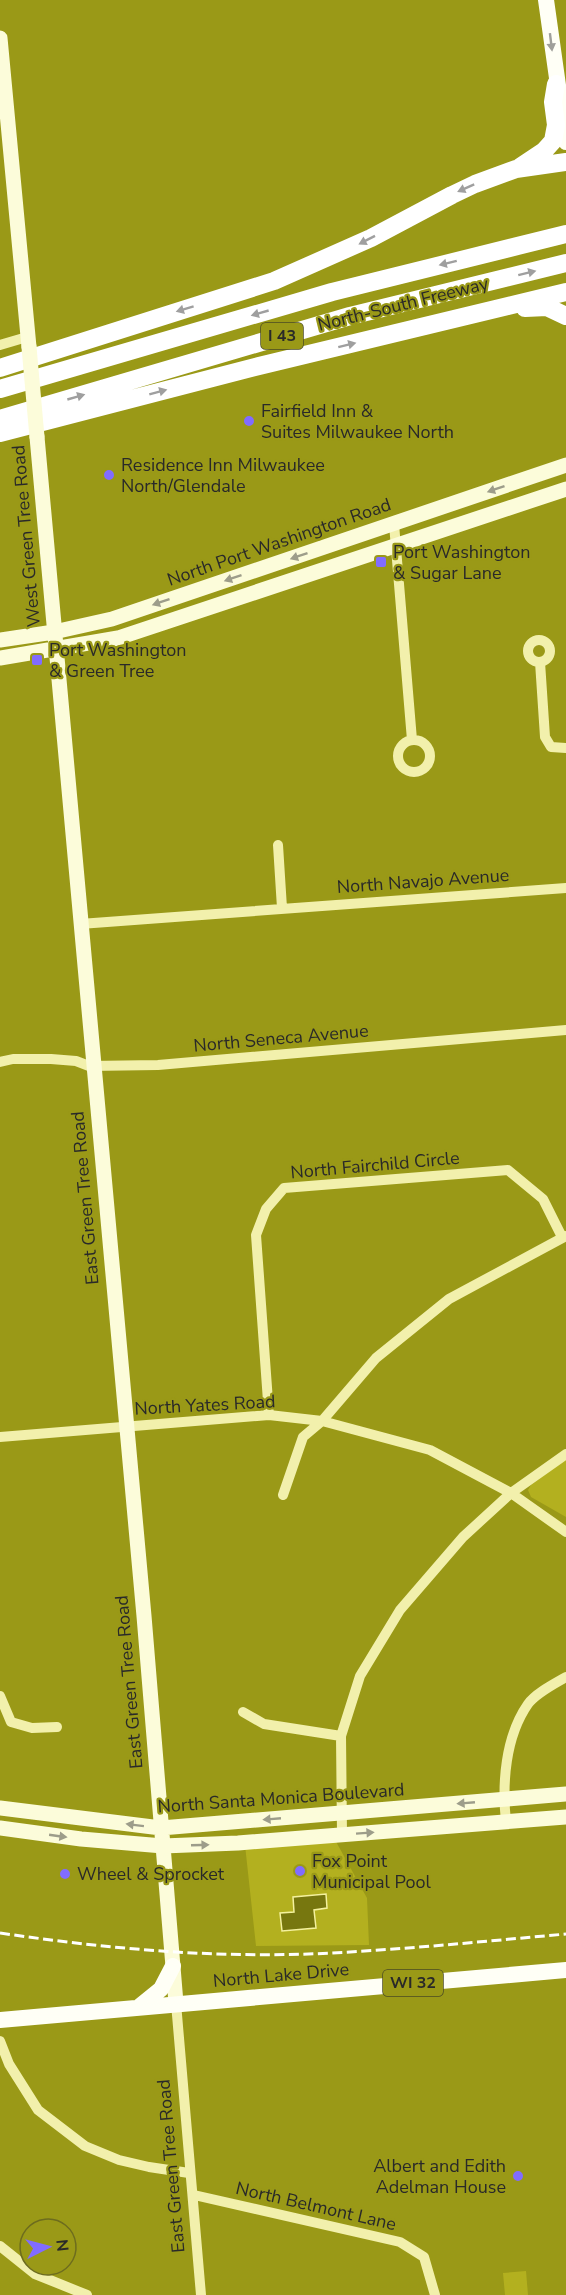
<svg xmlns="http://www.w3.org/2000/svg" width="566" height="2295" viewBox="0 0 566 2295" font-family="'Nunito Sans',sans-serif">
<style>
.green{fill:#b3b01f}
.water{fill:#77770f;stroke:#f4f19e;stroke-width:1.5}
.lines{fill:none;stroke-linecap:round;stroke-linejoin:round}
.street{stroke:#f2f0ac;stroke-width:10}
.secondary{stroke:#fcfcda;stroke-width:15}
.primary{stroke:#fffff6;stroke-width:16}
.highway{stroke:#fff;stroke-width:18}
.rail{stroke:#fff;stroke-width:3;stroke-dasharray:10 4.5;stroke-linecap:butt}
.secondary-bridge{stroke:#fcfcda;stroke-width:15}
.oneway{fill:#9f9f9a}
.oneway2{fill:#9f9f9f}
.oneway3{fill:#9d9d8a}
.poi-dot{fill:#816cff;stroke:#9a9917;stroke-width:2}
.labels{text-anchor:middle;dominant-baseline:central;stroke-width:4.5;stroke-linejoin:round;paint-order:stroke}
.shield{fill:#9a9917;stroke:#4b4b24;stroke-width:1.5}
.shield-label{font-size:16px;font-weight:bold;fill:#292929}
.street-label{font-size:18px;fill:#292929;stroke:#9a9917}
.poi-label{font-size:18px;fill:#292929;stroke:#9a9917;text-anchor:start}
</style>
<rect width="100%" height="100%" fill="#9a9917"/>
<path class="green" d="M566,1459V1517L531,1497L528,1490L531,1485Z
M334,1838L367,1898L369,1945L256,1946L245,1845Z
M526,2271L528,2295H505L503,2273Z"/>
<path class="water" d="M326,1894L327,1908L314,1910L316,1928L282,1931L280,1913L294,1912L293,1897Z"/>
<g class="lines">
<path class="street" d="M0,345L27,337
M394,524L412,740
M528 651a11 11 0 1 1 22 0a11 11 0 1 1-22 0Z
M540,662L545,737L551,747L566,748
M398 756a16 16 0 1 1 32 0a16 16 0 1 1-32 0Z
M278,845L282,908
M80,924L566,888
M0,1062L13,1059H51L76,1061L89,1066L158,1065L566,1030
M269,1415L256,1235L266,1209L284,1188L508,1170L543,1199L562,1237
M0,1437L269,1415L322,1421L430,1450L511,1493L566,1532
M283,1495L303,1437L322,1421L376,1358L449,1299L566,1236
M0,1696L11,1722L32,1728L57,1727
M243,1712L264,1724L341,1736
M506,1822C502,1784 505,1737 528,1704C536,1693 554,1684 566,1677
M342,1834L341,1736L360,1676L400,1610L463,1537L511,1493L566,1454
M176,2003L201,2295
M0,2041L9,2064L38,2110L85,2146L119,2160L149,2167L189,2173
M194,2195L400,2242L424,2257L435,2295
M0,2246L35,2274L87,2295"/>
<path class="secondary" d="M0,38L29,347
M37,437L144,1616L176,2003
M0,640L54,632L112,619L566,465
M0,658L118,638L566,489
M0,1808L161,1828L566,1794
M0,1828L81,1839L163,1846L238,1843L566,1817"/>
<path class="primary" d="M546,0L566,142
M140,2006L161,1989L173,1966
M0,2020L566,1970"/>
<path class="highway" d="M520,167L544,151L553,141L556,125L553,102L556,84
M525,308L547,307L566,316
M0,368L274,281L371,238L452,195L475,184L516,169L566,162
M0,389L332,292L566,234
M0,419L350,316L566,263
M0,433L259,366L566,292"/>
<path class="rail" d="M0,1933C109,1949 220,1959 331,1953C409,1949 488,1941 566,1934"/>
<path class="secondary-bridge" d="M29,347L37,437"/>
</g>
<defs><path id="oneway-solid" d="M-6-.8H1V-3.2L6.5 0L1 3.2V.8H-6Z" transform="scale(1.5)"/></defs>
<use class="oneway" href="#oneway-solid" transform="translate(551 42) rotate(83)"/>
<g class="oneway2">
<use href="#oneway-solid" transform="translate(466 188) rotate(156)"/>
<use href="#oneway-solid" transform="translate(367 240) rotate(153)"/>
<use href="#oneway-solid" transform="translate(448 263) rotate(166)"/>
<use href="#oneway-solid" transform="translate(527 273) rotate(-14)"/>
<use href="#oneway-solid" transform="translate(185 309) rotate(163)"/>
<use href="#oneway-solid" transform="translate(260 313) rotate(164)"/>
<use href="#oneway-solid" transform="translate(347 345) rotate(-14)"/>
<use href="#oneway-solid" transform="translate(158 392) rotate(-15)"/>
<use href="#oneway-solid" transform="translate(76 397) rotate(-16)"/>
</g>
<g class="oneway3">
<use href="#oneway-solid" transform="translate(496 489) rotate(161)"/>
<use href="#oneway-solid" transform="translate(299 556) rotate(161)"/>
<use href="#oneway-solid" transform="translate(233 578) rotate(161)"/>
<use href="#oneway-solid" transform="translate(161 602) rotate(161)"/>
<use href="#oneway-solid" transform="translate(466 1803) rotate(175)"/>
<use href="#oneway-solid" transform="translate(272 1819) rotate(175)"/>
<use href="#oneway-solid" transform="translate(135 1825) rotate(-173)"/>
<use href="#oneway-solid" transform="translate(365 1833) rotate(-4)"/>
<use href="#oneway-solid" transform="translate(58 1836) rotate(8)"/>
<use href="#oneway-solid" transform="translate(200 1845) rotate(-2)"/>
</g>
<g class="poi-dot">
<circle cx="249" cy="421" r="6"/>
<circle cx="109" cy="475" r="6"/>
<rect x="375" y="556" width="12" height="12" rx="3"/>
<rect x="31" y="654" width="12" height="12" rx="3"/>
<circle cx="300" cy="1871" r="6"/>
<circle cx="65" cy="1874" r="6"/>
<circle cx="518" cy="2176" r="6"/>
</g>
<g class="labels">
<g class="shield">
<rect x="261" y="323" width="42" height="26" rx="4.5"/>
<rect x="383" y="1970" width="60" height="26" rx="4.5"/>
</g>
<g class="shield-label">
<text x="282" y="336">I 43</text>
<text x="413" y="1983">WI 32</text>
</g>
<g class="street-label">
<text transform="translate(403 304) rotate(-14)">North-South Freeway</text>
<text transform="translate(26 536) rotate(-95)">West Green Tree Road</text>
<text transform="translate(279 542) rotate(-19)">North Port Washington Road</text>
<text transform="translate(423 881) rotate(-4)">North Navajo Avenue</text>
<text transform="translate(281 1038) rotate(-5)">North Seneca Avenue</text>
<text transform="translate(375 1165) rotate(-5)">North Fairchild Circle</text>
<text transform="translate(85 1198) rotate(-95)">East Green Tree Road</text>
<text transform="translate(205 1405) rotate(-3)">North Yates Road</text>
<text transform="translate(129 1682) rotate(-95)">East Green Tree Road</text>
<text transform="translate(281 1798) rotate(-4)">North Santa Monica Boulevard</text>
<text transform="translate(281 1975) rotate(-5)">North Lake Drive</text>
<text transform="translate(171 2166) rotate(-95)">East Green Tree Road</text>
<text transform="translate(316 2206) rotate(13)">North Belmont Lane</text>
</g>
<g class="poi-label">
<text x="261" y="411">Fairfield Inn &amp;<tspan x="261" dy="21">Suites Milwaukee North</tspan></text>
<text x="121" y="465">Residence Inn Milwaukee<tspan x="121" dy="21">North/Glendale</tspan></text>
<text x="393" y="552">Port Washington<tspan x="393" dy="21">&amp; Sugar Lane</tspan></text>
<text x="49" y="650">Port Washington<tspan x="49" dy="21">&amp; Green Tree</tspan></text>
<text x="312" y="1861">Fox Point<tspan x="312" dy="21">Municipal Pool</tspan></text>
<text x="77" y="1874">Wheel &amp; Sprocket</text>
<text x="506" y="2166" text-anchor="end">Albert and Edith<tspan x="506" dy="21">Adelman House</tspan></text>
</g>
</g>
<g transform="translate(48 2247) rotate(84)"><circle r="28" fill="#9a9917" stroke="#6d6c1e" stroke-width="1.5"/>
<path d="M0-4.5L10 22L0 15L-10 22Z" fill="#816cff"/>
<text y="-9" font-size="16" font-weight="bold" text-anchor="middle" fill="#292929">N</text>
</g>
</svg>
